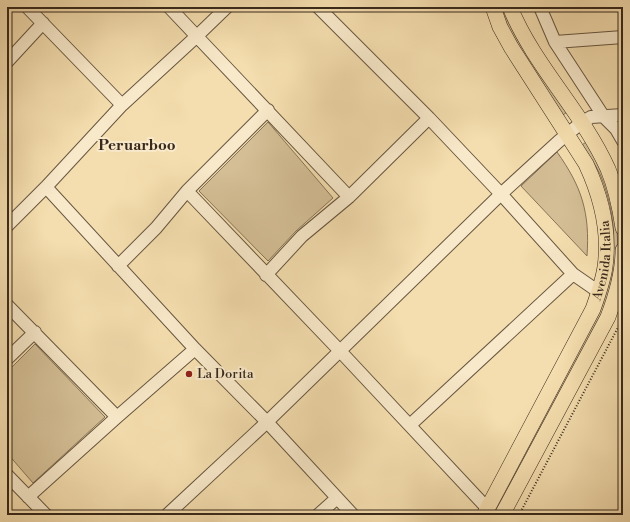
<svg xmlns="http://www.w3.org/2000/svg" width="630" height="522" viewBox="0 0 630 522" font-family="'Libre Bodoni',serif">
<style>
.green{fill:#d4be95;stroke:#867458}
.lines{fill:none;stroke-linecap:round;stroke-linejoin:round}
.minor-casing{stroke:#675640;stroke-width:14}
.major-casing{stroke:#38291b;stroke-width:16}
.path{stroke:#38291b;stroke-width:2;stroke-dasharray:1 2;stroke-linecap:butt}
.minor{stroke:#f8e9ca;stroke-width:12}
.major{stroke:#f4ddae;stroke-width:15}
.poi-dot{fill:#8f2418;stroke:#f8e9ca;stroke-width:1.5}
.labels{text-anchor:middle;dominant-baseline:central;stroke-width:4;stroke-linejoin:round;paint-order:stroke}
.street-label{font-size:13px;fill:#38291b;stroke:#f8e9ca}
.poi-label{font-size:13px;fill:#38291b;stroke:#f8e9ca;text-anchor:start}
.quarter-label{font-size:15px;font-weight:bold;fill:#38291b;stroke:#f8e9ca}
</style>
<rect width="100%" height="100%" fill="#f4ddae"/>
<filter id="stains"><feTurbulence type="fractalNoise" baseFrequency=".005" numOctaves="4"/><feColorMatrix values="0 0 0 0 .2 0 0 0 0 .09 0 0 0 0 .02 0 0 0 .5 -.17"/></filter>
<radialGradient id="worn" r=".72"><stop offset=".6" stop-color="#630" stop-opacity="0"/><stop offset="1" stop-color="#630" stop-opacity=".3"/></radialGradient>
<path class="green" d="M499,7H504L567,112L563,115L515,44Z
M268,122L333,198L296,231L268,261L199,191Z
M586,142L598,162L607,184L617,231L618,247L608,301L497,515H490L613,257C616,230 611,200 600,174C595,164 588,154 582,145Z
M557,152C582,187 590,213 587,256L521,186Z
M35,344L105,417L33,483L7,453V372Z"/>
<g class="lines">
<g class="minor-casing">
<path id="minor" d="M27,7L122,105
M169,7L349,197
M318,7L429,118L501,194L573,274L599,292
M540,7L555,42L604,117L616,129L623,141
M555,42L623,37
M7,62L43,23
M46,187L195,349L267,422L353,515
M187,191L340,351L487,508
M7,226L46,187L122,105L197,36L227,7
M118,266L156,228L187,191L268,110
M266,275L302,236L349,197L429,118
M7,305L117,417
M7,359L35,332
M410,425L573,274
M7,475L46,515
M28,497L117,417L195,349
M167,515L267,422L501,194L559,141L581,123L591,117L623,115
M318,515L337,498"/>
</g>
<g class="major-casing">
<g id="major">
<path d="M510,7C534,66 582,111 608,169C616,188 620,208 623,228"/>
<path id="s1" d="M484,515L593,309C598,295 603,281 605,267C610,231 601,196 586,164L511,47L500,27L493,7"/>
<path d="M502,515L608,317C616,296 623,273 623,250"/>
</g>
</g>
<path class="path" d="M619,151L623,159
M519,515L623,318"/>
<use href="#minor" class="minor"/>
<use href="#major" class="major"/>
</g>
<circle class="poi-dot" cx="189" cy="374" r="4"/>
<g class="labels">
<g class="street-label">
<text stroke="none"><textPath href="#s1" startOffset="283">Avenida Italia</textPath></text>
</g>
<g class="poi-label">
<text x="197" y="374">La Dorita</text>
</g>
<g class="quarter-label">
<text x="137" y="145">Peruarboo</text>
</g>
</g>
<rect width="630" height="522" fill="none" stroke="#f4ddae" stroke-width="24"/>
<rect x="8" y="8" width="614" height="506" fill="none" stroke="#38291b" stroke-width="2"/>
<rect x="12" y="12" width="606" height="498" fill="none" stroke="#38291b"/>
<rect width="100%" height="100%" filter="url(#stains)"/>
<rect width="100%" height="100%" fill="url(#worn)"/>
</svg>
